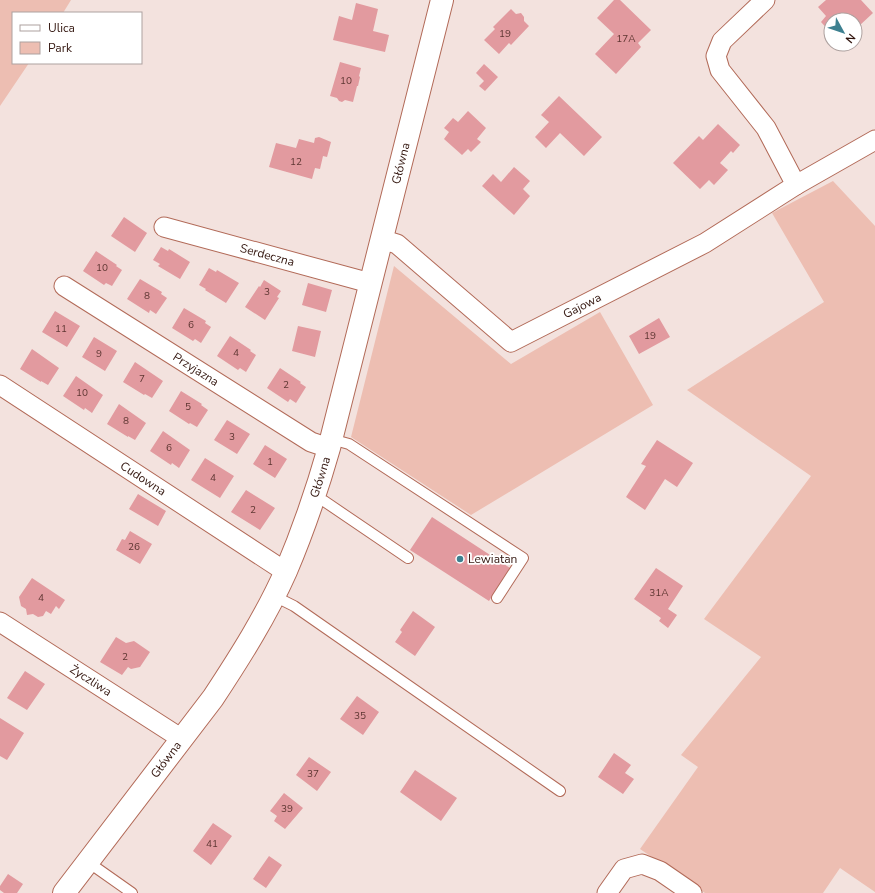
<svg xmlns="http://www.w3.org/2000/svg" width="875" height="893" viewBox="0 0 875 893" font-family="'Nunito Sans',sans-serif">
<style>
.green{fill:#edbeb2}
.building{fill:#e29a9f}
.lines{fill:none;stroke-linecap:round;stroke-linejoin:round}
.service-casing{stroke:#b26a58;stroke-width:12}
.minor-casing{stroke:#b26a58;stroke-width:21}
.tertiary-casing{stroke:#b26a58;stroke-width:24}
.service{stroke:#fff;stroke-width:10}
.minor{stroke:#fff;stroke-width:19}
.tertiary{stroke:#fff;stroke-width:22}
.poi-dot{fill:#3d8090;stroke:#fff;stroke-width:1.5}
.labels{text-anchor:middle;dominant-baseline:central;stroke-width:3.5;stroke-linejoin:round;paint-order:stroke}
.number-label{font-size:10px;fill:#5e3632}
.street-label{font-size:12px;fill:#32150e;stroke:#fff}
.poi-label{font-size:12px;fill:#32150e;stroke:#fff;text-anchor:start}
</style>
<rect width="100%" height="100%" fill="#f3e2de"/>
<path class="green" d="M0,0H71L63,13H13V63H29L0,106Z
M833,181L875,226V892L840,868L823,893H705L640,849L698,767L681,755L761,657L704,619L811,476L687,390L824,302L772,213Z
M394,266L511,364L600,312L653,405L471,515L351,437Z"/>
<path class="building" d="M614,0H620L651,30L638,43L641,47L616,74L595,54L614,34L597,18Z
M826,0H861L873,13L859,26L858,25L855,28V20H831V33L821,22L826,16L818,7Z
M356,3L378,9L373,31L389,35L385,52L333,40L339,16L352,20Z
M511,9L516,14L521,13L524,17V21L529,26L511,45L509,43L499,54L484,40L495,29L493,27Z
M340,62L361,68L359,76L360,77L358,86H357L353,102L345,100L342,102L339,101L337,98L330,96Z
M484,64L498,77L485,91L479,86L484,81L476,73Z
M559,96L602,137L584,156L560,133L546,148L535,137L549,122L541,115Z
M468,111L486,128L477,139L481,142L471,152L468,149L462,155L444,139L449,132L444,128L453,118L458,122Z
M718,124L740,145L733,153L731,151L720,163L728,170L714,185L709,180L700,189L673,163L699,136L703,140Z
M319,137L331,142L327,157L323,156L320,169L315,168L312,179L269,167L276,143L296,148L299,139L314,143L315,138Z
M514,167L530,181L523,189L530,196L514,215L482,186L493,174L501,182Z
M124,217L147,233L135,252L111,236Z
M161,247L168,251L169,249L190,262L180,279L158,266L160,264L153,260Z
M96,251L117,265L116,266L122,270L112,286L106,283L104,285L83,271Z
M209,268L216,272L217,270L239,283L226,303L205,290L206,289L199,285Z
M140,279L162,292L161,294L167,298L156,314L150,310L149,313L127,299Z
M264,280L281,291L277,297L279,298L265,320L245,307L259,286L260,287Z
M308,283L332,290L326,312L302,305Z
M184,308L206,321L205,323L211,327L201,343L195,339L193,341L172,328Z
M55,311L80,326L67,347L42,332Z
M659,318L670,337L639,354L629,336Z
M298,326L321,331L315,357L292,351Z
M230,336L251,350L250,351L256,355L246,372L240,368L238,370L217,356Z
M94,337L117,351L105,371L82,357Z
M32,349L59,368L48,385L41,381V382L20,369Z
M135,362L163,381L152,398L145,394L144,395L123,382Z
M280,368L301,382L300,383L306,387L296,403L290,399L288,402L267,388Z
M76,376L103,395L92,413L85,408L84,410L63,396Z
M181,391L202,404L201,405L208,410L197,427L190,423L189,424L169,411Z
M119,404L146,423L135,440L128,436V437L107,424Z
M227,420L250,434L237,454L214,440Z
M163,431L190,450L179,468L172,463L171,465L150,451Z
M657,440L693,463L677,487L665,479L645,510L626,497L646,466L641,464Z
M265,445L287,459L275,478L253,464Z
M205,458L234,476L220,498L191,480Z
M246,490L275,508L260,530L231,512Z
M138,494L166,511L158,526L129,509Z
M432,517L510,568L489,601L410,550Z
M130,531L152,544L140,564L116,550L122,539L125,540Z
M656,568L683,586L668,609L677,615L668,628L659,621L661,618L634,599Z
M32,578L65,600L59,609L56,606L51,614L46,611L43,616L38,617L33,614L27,615L26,609L21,606L19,597Z
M413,611L435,627L415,656L395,642L402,632L400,630Z
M116,637L126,643L134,641L150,652L140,667L131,669L128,667L122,675L100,662Z
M25,671L45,684L27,710L7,698Z
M357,696L379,712L363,735L340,719Z
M0,718L24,733L7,760L0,756Z
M614,753L631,765L625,773L634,779L623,794L598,777Z
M309,757L331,772L317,791L296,775Z
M415,770L457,798L441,821L400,792Z
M284,793L303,808L285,829L274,821L277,816L270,811Z
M213,823L232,836L211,865L193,851Z
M269,856L282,865L266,888L253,879Z
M8,874L23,884L17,893H4L0,890V886Z"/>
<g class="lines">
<g class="service-casing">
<path id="service" d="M331,439L349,444L523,558L497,598
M314,498L324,501L408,558
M274,596L294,606L560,791
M88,862L132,893"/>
</g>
<g class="minor-casing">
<g id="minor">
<path d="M765,0L722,41L716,56L720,70L766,128L796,185"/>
<path id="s1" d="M164,227L370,283"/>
<path id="s2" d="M381,239L397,244L511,342L705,243L796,185L875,140"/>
<path id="s3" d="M64,286L311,442L329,448"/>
<path id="s4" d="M0,385L286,572"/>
<path id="s5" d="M0,622L182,739"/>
<path d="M607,893L624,869L642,864L660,871L692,893"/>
</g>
</g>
<g class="tertiary-casing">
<g id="tertiary">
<path id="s6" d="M64,893L213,698C240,657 266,616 286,571C303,531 317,490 329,448L442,0"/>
</g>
</g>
<use href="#service" class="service"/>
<use href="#minor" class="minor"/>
<use href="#tertiary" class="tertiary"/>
</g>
<circle class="poi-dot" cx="460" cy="559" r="4"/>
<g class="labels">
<g class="number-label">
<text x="505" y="34">19</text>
<text x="626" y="39">17A</text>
<text x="346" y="81">10</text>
<text x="296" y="162">12</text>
<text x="102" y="268">10</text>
<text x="267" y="292">3</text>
<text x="147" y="296">8</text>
<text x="191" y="325">6</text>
<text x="61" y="329">11</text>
<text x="650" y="336">19</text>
<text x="236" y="353">4</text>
<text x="99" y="354">9</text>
<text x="142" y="379">7</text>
<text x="286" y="385">2</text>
<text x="82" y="393">10</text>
<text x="188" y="407">5</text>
<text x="126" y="421">8</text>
<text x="232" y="437">3</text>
<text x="169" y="448">6</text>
<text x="270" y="462">1</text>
<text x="213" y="478">4</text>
<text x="253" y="510">2</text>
<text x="134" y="547">26</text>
<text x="659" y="593">31A</text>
<text x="41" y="598">4</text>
<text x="125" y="657">2</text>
<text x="360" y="716">35</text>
<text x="313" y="774">37</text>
<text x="287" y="809">39</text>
<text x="212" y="844">41</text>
</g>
<g class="street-label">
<text stroke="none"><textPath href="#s6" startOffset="816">Główna</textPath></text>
<text stroke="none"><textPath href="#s1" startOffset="107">Serdeczna</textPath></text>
<text stroke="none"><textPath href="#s2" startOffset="247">Gajowa</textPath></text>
<text stroke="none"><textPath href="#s3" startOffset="156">Przyjazna</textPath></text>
<text stroke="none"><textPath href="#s6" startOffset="492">Główna</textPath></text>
<text stroke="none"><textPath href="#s4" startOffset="171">Cudowna</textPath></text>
<text stroke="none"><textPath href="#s5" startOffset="108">Życzliwa</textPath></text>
<text stroke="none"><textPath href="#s6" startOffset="168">Główna</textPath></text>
</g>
<g class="poi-label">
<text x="468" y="559">Lewiatan</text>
</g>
</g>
<rect x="12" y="12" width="130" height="52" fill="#ffffff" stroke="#ada19f"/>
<rect x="20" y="25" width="20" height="6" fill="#ffffff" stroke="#ada19f"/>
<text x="48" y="32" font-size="12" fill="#32150e">Ulica</text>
<rect x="20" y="42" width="20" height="12" fill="#edbeb2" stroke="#ada19f"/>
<text x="48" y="52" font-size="12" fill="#32150e">Park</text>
<g transform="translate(843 32) rotate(130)"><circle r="19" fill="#ffffff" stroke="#ada19f"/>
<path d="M0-3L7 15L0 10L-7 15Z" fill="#3d8090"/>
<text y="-6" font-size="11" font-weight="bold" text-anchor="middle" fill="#32150e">N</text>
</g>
</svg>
